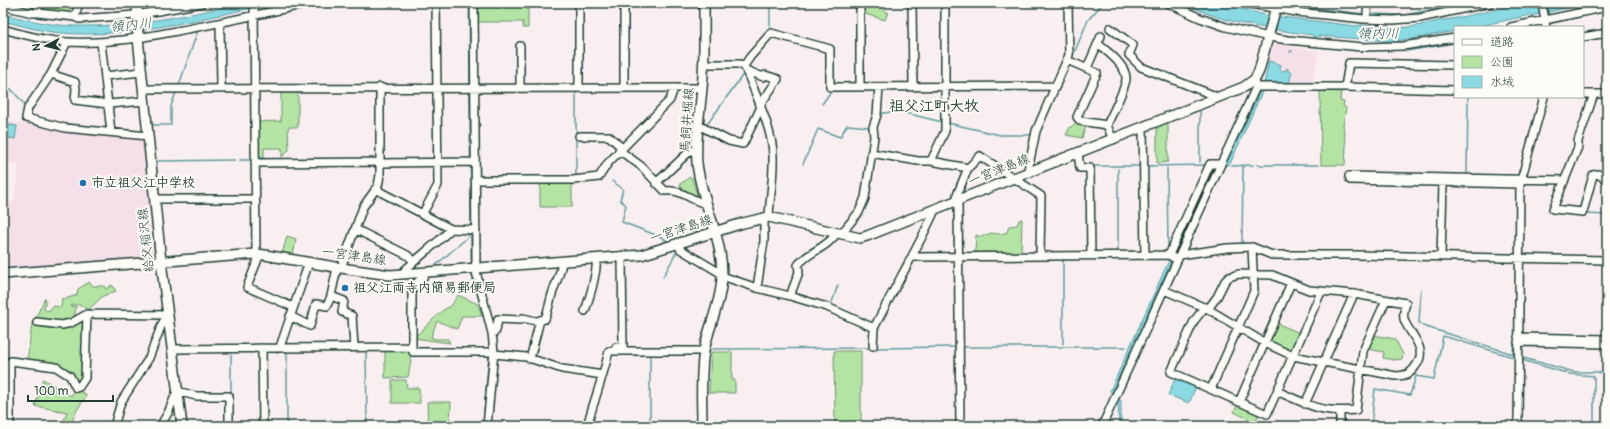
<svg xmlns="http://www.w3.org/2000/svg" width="1610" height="429" viewBox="0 0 1610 429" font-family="Pangolin,'Klee One',sans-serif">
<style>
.built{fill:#f5dfe9}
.green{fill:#b4e4a3;stroke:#6a906c}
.water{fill:#89dae3;stroke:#5f9b9d}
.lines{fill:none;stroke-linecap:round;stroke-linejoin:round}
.stream{stroke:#5f9b9d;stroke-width:1.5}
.minor-casing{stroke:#1f3d34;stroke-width:10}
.major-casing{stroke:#1f3d34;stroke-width:12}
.minor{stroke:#fdfcf7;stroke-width:7}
.major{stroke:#fdfcf7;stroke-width:9}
.poi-dot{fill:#1f6fb2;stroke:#fdfcf7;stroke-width:1.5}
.labels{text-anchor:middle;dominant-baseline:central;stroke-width:4;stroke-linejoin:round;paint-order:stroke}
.street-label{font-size:13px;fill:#1f3d34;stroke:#fdfcf7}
.poi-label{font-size:13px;font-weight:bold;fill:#1f3d34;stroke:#fdfcf7;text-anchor:start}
.water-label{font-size:14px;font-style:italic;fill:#345c57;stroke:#fdfcf7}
.quarter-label{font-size:15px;font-weight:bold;fill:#1f3d34;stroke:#fdfcf7}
</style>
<rect width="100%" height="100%" fill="#f9eff1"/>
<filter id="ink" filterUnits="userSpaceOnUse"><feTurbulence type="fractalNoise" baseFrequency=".025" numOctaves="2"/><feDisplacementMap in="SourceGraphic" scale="8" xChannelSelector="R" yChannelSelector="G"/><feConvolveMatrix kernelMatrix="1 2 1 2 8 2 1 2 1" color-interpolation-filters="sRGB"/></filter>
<g filter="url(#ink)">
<path class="built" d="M1274,41L1290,43L1289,47L1319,51L1312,84L1264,83Z
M24,120L144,140L156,254L153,258L3,269L4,201L14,202L19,165L3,163L5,141L3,140V121L24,124Z"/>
<path class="green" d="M39,3L71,4L69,15L40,11Z
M477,3H528V28H523V22H477Z
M869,3L888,12L885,20L865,14Z
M281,90H298V127H289L288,129L289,150L282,157V148H264V158H256V122L281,121Z
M1320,90H1341L1340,101L1344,102L1343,106L1346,108L1343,125L1346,146L1345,165H1321Z
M1168,121V162L1157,163V125Z
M1077,124L1086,125L1082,138L1066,135L1070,127Z
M690,177L692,178L697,195L693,198L683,192L680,184Z
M540,181H572V207H540Z
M1022,219L1021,254H976L975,252L976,235L981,237L991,233C997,234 1001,235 1007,232L1009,226L1017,225L1019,220Z
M287,236L296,239L293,256L282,254Z
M89,282L93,286H104L106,289L112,285L116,291L103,296L88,310L80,305H72L71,306L76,307L74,319L60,323L34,321L45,298L46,302L44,308L46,311L50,310L53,306L61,307L62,298L65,299L77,295L78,289Z
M458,295L478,304L482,316H462L457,329L437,321L431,337L435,339H448L450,343L414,338V335L418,334L443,310L451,306Z
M86,317L84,377L78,386L71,374L27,362L32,323L63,327Z
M1276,323L1300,333L1292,350L1289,352L1270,343L1269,341Z
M1373,335L1395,339L1403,354L1402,359L1394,360L1383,358L1384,352L1367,349Z
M385,351H410L411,361L408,377L385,378Z
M834,351H861V426H835Z
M711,352H732V380H735V393H709Z
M43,379L71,396L75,389L87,395L77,410L70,426H62L67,412L35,406Z
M392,380H406L407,388H419L420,403H392Z
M427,402H451L450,426H428Z
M1238,404L1259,414L1255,422L1234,412Z"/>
<path class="water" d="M243,3H275C207,17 130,39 60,33C41,31 22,26 3,21V14C28,20 52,26 78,26C133,27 189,15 243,3Z
M469,3H471L473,261H471Z
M1184,3H1221L1265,15L1356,26C1365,23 1381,28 1393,28C1411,28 1426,24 1442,20L1443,19V20L1452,19L1516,5V3L1517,5L1526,3H1588L1531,16V15L1475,27H1455V31L1412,39L1393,41L1318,36L1316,39H1314L1313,35C1269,29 1224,24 1184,3Z
M1269,61L1281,65L1280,70L1285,71L1287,68L1288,69V71L1292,72L1289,83H1266L1230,164L1225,166L1264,83Z
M3,124L17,126L15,139L3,137Z
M1217,165L1215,169H1213L1113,390L1121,401V426H1119L1118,402L1110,391L1211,167Z
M1176,377L1196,387L1189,403L1168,395Z"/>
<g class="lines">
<path class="stream" d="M1287,5L1364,14
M142,12V3
M1368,14L1405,15L1463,3
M1552,23L1607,11
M1531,27L1541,25
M770,30V3
M791,35L807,39
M1406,51L1455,43
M1290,52L1291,51H1292
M1072,58L1088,20L1103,3
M179,85L198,30
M3,87L11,89L26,106
M822,104L832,90
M879,114L897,111L942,122
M46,120L65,124L82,126
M948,123L1000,135H1031L1028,154
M153,125H171V106L176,92
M706,126L744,73
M1040,131L1069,64
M240,160H252
M158,161L235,160
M1200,162V109
M803,164L818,129L840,137L847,125L870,127
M1257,165H1318
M1092,166H1142
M1145,166L1207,165
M1232,166L1253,165
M1167,168L1168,250
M1467,175L1468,97
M576,177V91
M612,181L623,189L620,200L626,205L622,222L661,237L669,242
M1523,207V201
M1585,214L1607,215
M1242,244L1243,167
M1118,253V169
M1063,258V344
M436,265L468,237L469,234
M472,275L485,322
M663,277L677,251
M1421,289L1419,323L1423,326L1513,354L1514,340
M794,293L825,303
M831,305L838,285
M486,325L489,336V349
M962,347H1126
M875,348L955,347
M713,349L871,348
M366,351L367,426
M287,353V426
M1520,357L1574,372H1597L1607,375
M1522,360L1570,374L1594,376V426
M231,394V355
M483,426L489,355
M650,426V353
M1371,426L1375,389L1410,395L1416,376L1434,379L1443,336L1513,357"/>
<g class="minor-casing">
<path id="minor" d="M254,3L256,254
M474,3L476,261L475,268L492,333L494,352L487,426
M912,3L913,86
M1168,3L1200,18L1226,27L1269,37L1288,40L1362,47L1403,46L1455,38
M1245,3L1296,12L1364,19L1393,20L1420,18L1490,3
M1542,3L1546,27
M3,6L33,13H38L75,17L79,19L136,15L202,3
M38,13V3
M1367,13L1368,3
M75,17L79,3
M220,23L221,88
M1511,27L1607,7
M1110,28L1133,45L1129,55L1141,67L1213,95L1215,99
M3,29C24,35 46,41 68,42C105,44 141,38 177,31C221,23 266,13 310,3
M1583,37L1607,33
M67,42L51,74L28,108L26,118L65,128L148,136
M101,42L111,132
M1098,44C1107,51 1127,66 1126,79C1126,87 1111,116 1107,125
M520,46V87
M1067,60L1097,73L1077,117L1080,121L1107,125L1113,140
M704,64H739L744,66L746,70C755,93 773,131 773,155C774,176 770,196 769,217
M744,66L750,57L771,33L830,49V87L1056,86
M1087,68L1101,36
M746,70L763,77L765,75L778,79L760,105
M51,74L75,82L76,89L75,100L108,104L145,101
M105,76L141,72
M579,87V3
M624,87V3
M860,87V3
M1256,87H1345L1455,90
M1345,87L1349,63L1455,65
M143,89L702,88
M1583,94H1607
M1594,94L1578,141V147L1553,209L1583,212L1593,175L1598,174L1607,180
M698,125L729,141L743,144L761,107
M1143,128L1145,255
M579,136H609L622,148
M619,150L641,166L665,191C683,189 690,201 707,204
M871,153L918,161H931L968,168L980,156L1041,196L1040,256
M1078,153L1080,168H1090L1091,256
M931,161L945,131V3
M255,163L380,162
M380,163V87
M1030,172L1028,170L1036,131L1069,55L1068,3
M475,180H573L599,177L608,163L670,100L674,88
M656,183L690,151H697
M1520,184L1350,180L1349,176L1564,180
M375,189L451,229L476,230
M155,199H255
M958,201L960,426
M959,201L957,195L968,168
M422,215L438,185L436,3
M355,229L407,255L414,261
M841,234L859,212L865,198L874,137L873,127L877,115L879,87
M680,244V249L722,274
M260,254L247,287L293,307
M1169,255L1210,164H1221
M1180,255L1227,248L1252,247L1272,255H1358L1607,260
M912,257L1169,255L1177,260
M1441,257L1443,183
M337,268L331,296L344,301L342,312L352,316L354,347
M341,268L363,207L378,186L380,175V163L475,162
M406,273L405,270C420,256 436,244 451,229
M722,276L757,288L790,296L827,307L874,328C894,288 917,250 935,210
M757,288L764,241V217
M1164,290L1208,309L1265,343L1293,356L1396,376C1404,376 1411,374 1415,367C1429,350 1412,337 1405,322C1402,316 1404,309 1406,303L1354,294L1309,290L1272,275L1239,274L1229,277L1225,281L1217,297L1208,309
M790,296L799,272L798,265C810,250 825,250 837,233
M1205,307L1194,321L1171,372L1267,414L1321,292
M585,311C591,293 596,277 597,258
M290,316L310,326L316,304L327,306L331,296
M37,322L62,325L71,323L87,314L168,315
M492,333L496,331L498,319L521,320L523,318L540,322
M1518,337L1607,339
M1518,342L1607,344
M873,346L874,328
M280,347L309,262
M412,347V287L424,276L423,272
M616,347H623L622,256
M262,348L263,426
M172,349L412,347L413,352H494
M494,354L526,357L562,369L603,375
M530,359L540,320L545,319C548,311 549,305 551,298C554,285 561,275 562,261
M3,362L10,364V426
M10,364L11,361L56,367L70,376L76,388L79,387L85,378L87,314
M1211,389L1254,291L1252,247
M1277,391C1308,405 1321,413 1356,410L1363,351L1386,300
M1239,402L1291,283
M1305,404L1354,294
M1340,411V426
M114,426L121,402L149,358L162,324L168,315
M160,426L168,413L177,391L196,396H229V426
M587,426C594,401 603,377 609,351H704
M1102,426L1256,87L1255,79
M1518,426L1520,184L1544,97"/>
</g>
<g class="major-casing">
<path id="major" d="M137,3L138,38L161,261L182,426
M3,274L256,254L265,255L341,268L390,275L641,255L743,223L769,217L851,236L860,238L867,236L1244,87L1255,79L1259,71L1277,3
M702,426C702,401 700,375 704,351C709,325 722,300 722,274C722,235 701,201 697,163C695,138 700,113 702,88C705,59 704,31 704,3"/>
</g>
<use href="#minor" class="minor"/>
<use href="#major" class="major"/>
</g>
</g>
<g class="poi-dot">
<circle cx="83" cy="183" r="4"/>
<circle cx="345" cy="288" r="4"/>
</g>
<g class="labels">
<g class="street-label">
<text transform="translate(687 120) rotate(-86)">馬飼井堀線</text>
<text transform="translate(999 170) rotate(-22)">一宮津島線</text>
<text transform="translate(681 229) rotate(-18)">一宮津島線</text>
<text transform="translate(146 240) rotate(-96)">給父稲沢線</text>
<text transform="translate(354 256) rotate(8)">一宮津島線</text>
</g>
<g class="poi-label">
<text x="91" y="183">市立祖父江中学校</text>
<text x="353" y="288">祖父江両寺内簡易郵便局</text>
</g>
<g class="water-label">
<text transform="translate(131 25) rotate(-6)">領内川</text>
<text x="1378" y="33">領内川</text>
</g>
<g class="quarter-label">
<text x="934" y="106">祖父江町大牧</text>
</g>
</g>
<rect width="1610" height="429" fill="none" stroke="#fdfcf7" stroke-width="16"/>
<rect x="8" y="8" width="1594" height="413" fill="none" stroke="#1f3d34" stroke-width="1.5" filter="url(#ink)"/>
<rect x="1454" y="26" width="130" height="72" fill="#fdfcf7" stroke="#a4b0a9"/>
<rect x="1462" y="39" width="20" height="6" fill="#fdfcf7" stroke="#a4b0a9"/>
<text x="1490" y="46" font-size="12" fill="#1f3d34">道路</text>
<rect x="1462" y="56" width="20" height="12" fill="#b4e4a3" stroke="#a4b0a9"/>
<text x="1490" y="66" font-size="12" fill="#1f3d34">公園</text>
<rect x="1462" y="76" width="20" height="12" fill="#89dae3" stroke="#a4b0a9"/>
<text x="1490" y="86" font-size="12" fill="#1f3d34">水域</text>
<g transform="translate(46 46) rotate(263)" stroke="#fdfcf7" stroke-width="3" paint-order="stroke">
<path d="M0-3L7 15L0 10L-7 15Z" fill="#1f3d34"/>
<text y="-6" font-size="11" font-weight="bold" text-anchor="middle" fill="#1f3d34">N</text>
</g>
<path d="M28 395v6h85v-6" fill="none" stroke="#1f3d34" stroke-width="2"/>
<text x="34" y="395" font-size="12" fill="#1f3d34" stroke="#fdfcf7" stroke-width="3" paint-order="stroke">100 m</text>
</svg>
